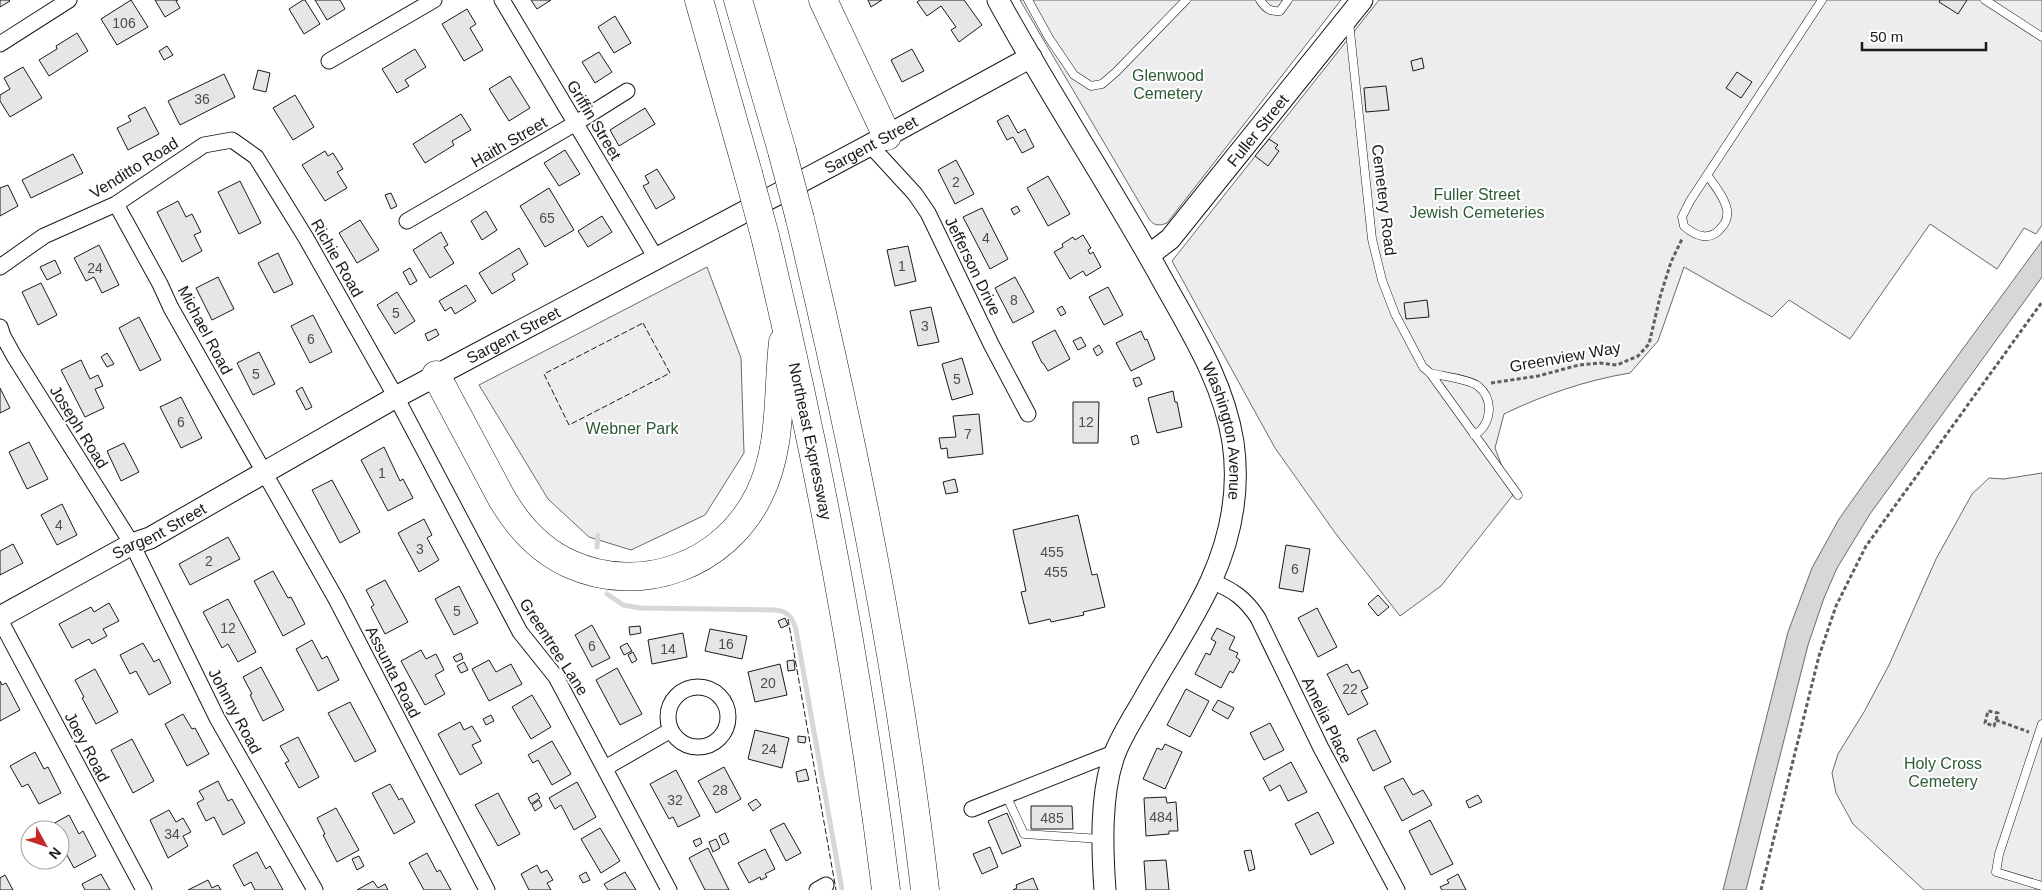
<svg xmlns="http://www.w3.org/2000/svg" width="2042" height="890" viewBox="0 0 2042 890" font-family="Arial,sans-serif">
<style>
.green{fill:#ededed;stroke:#6a6a6a}
.water{fill:#d7d7d7;stroke:#6a6a6a}
.lines{fill:none;stroke-linecap:round;stroke-linejoin:round}
.stream{stroke:#d7d7d7;stroke-width:5}
.building{fill:#e6e6e6;stroke:#1a1a1a}
.lane-casing{stroke:#1a1a1a;stroke-width:9}
.street-casing{stroke:#1a1a1a;stroke-width:17}
.secondary-casing{stroke:#1a1a1a;stroke-width:23}
.highway-casing{stroke:#1a1a1a;stroke-width:29}
.path{stroke:#5f5f5f;stroke-width:3;stroke-dasharray:4 2.5;stroke-linecap:butt}
.lane{stroke:#fff;stroke-width:8}
.street{stroke:#fff;stroke-width:15}
.secondary{stroke:#fff;stroke-width:21}
.highway{stroke:#fff;stroke-width:28}
.highway-bridge-casing{stroke:#1a1a1a;stroke-width:29;stroke-linecap:butt}
.highway-bridge{stroke:#fff;stroke-width:28}
.fence{stroke:#1a1a1a;stroke-width:1;stroke-dasharray:6 2.5;stroke-linecap:butt}
.labels{text-anchor:middle;dominant-baseline:central;stroke-width:4;stroke-linejoin:round;paint-order:stroke}
.number-label{font-size:14px;fill:#4d4d4d}
.park-label{font-size:16px;fill:#2b5a34;stroke:#fff}
.street-label{font-size:16px;fill:#1a1a1a;stroke:#fff}
</style>
<rect width="100%" height="100%" fill="#fff"/>
<path class="green" d="M1020,0H1341L1167,223C1159,226 1154,226 1149,219Z
M1379,0H2042V225L2036,234L2024,228L1997,269L1930,224L1850,339L1789,300L1772,317L1684,267L1658,341L1630,373C1587,380 1543,395 1504,414L1495,448L1513,495L1441,586L1400,616L1336,534L1275,448L1172,261Z
M707,267L741,358L744,453L705,515L631,550L589,537L548,499L479,385Z
M2042,473V890H1924L1853,824L1836,793L1832,773L1838,754L1864,712L1889,665L1936,559L1972,494L1989,478L2004,479Z"/>
<path class="water" d="M2042,241V277L1870,514L1837,568L1824,598L1808,645L1746,890H1723L1788,632L1812,568L1839,519L1868,478Z"/>
<g class="lines">
<path class="stream" d="M597,547L598,535
M607,594L623,605L640,608L775,610C788,611 793,618 796,630L842,890"/>
</g>
<path class="building" d="M0,0H9L10,1L0,7Z
M131,0L148,27L117,45L101,19Z
M155,0H178L176,1L180,8L165,17Z
M303,0H305L320,24L304,34L289,9Z
M315,0H340L345,9L327,20Z
M531,0H551L537,9Z
M868,0H882L871,7Z
M920,0H964L982,25L959,42L951,30L956,27L941,6L927,16L917,2Z
M1940,0H1967L1958,14L1939,2Z
M467,9L476,24L470,28L483,50L464,61L442,24Z
M615,16L631,43L614,53L598,27Z
M77,33L88,51L49,76L39,60L57,49L56,46Z
M167,46L173,55L164,60L159,51Z
M415,49L426,67L405,80L409,86L397,93L382,69Z
M912,49L924,71L902,82L891,60Z
M599,52L612,72L595,83L582,62Z
M1422,58L1424,68L1413,71L1411,61Z
M23,67L42,98L10,117L0,101V95L10,89L4,78Z
M258,70L270,73L266,92L253,89Z
M1737,72L1752,82L1741,98L1726,88Z
M224,74L235,97L180,125L168,101Z
M510,76L530,108L509,121L489,89Z
M1386,86L1389,110L1366,112L1364,88Z
M295,95L314,127L293,140L273,108Z
M145,107L159,134L128,150L117,128L131,121L128,116Z
M645,108L655,124L619,146L610,130Z
M461,114L471,130L452,141L454,145L425,163L413,144Z
M1008,115L1018,133L1025,129L1034,147L1022,153L1013,137L1007,140L997,121Z
M1269,139L1278,145L1275,148L1279,151L1268,166L1255,156Z
M565,150L580,174L559,186L544,163Z
M325,151L328,156L333,153L343,169L337,172L347,188L325,201L302,165Z
M73,154L83,173L31,198L22,180Z
M956,160L974,194L955,204L938,170Z
M657,169L675,198L656,209L643,186L649,183L645,176Z
M1048,176L1070,214L1048,226L1027,188Z
M240,181L261,223L239,234L218,192Z
M8,185L18,206L0,216V188Z
M549,188L574,230L545,247L520,206Z
M391,193L397,206L391,209L385,195Z
M178,201L186,217L192,214L201,232L194,235L202,251L182,262L157,212Z
M1017,206L1020,211L1014,215L1011,209Z
M982,208L1008,259L990,269L963,217Z
M486,211L497,230L482,240L471,221Z
M602,216L612,232L588,247L578,231Z
M360,220L379,250L357,263L339,233Z
M441,232L448,245L444,247L454,263L430,278L413,250Z
M1083,235L1091,248L1088,250L1090,254L1093,252L1101,267L1086,276L1083,271L1070,279L1054,252L1063,247L1062,244L1073,237L1075,240Z
M99,245L119,285L102,293L94,277L86,281L74,258Z
M908,246L916,281L895,286L887,250Z
M519,248L528,264L512,274L515,280L492,294L479,273Z
M278,253L293,284L274,293L258,263Z
M55,260L61,273L47,280L40,267Z
M410,268L417,281L410,285L403,272Z
M218,277L234,309L212,320L196,288Z
M1015,277L1034,312L1013,323L995,288Z
M41,283L57,315L38,325L22,292Z
M466,285L476,301L455,314L451,307L445,311L439,301Z
M1108,287L1123,315L1104,325L1089,297Z
M397,292L415,321L395,334L377,305Z
M1427,300L1429,317L1406,319L1404,303Z
M1062,306L1066,313L1061,316L1057,309Z
M931,307L939,342L918,346L910,311Z
M313,315L332,352L310,363L291,326Z
M139,317L161,360L140,371L119,328Z
M436,329L439,335L428,341L425,334Z
M1055,330L1070,359L1048,371L1043,363H1042L1032,342Z
M1141,331L1145,340L1147,339L1155,359L1131,371L1116,343Z
M1081,337L1086,346L1078,350L1073,341Z
M1099,345L1103,352L1097,356L1093,349Z
M259,352L275,384L253,395L237,363Z
M107,353L114,364L107,367L101,357Z
M962,358L973,394L952,400L942,364Z
M81,360L90,379L98,375L103,386L95,389L104,408L85,417L61,370Z
M1139,377L1142,384L1136,387L1133,379Z
M302,387L312,407L306,410L296,391Z
M0,388L10,408L0,413Z
M1173,391L1175,402H1177L1182,427L1157,433L1148,398Z
M181,397L202,438L181,448L160,407Z
M1073,402H1099L1098,443H1073Z
M979,414L983,454L948,458L947,448L941,449L939,438L956,437L953,416Z
M1137,435L1139,443L1133,445L1131,437Z
M29,442L48,479L27,489L9,452Z
M124,443L139,472L121,481L107,451Z
M384,447L400,481L403,479L413,498L388,511L361,460Z
M955,479L958,492L946,494L943,482Z
M332,480L360,532L340,543L312,490Z
M62,504L77,535L57,545L41,515Z
M1078,515L1092,575L1097,574L1105,607L1083,612L1084,615L1051,622L1050,619L1029,624L1021,592L1026,591L1013,530Z
M424,519L432,535L427,538L439,560L419,572L398,533Z
M228,537L240,559L190,585L179,564Z
M13,544L23,563L0,575V551Z
M1286,545L1310,549L1303,592L1279,588Z
M273,571L288,598L291,597L305,624L283,636L254,581Z
M385,580L408,622L385,634L371,607L374,605L366,590Z
M459,586L478,623L454,635L435,599Z
M1378,595L1389,607L1378,616L1368,604Z
M228,599L256,652L238,662L228,644L222,648L203,612Z
M109,603L119,621L103,629L107,636L92,644L89,639L72,648L59,624L91,607L94,612Z
M1317,608L1337,647L1318,657L1298,618Z
M785,618L788,625L781,628L778,621Z
M592,625L610,658L592,667L575,635Z
M640,626L641,633L630,635L629,627Z
M1217,628L1235,637L1229,649L1238,653L1236,657L1240,660L1233,673L1230,671L1221,688L1195,674L1206,653L1210,655L1216,642L1211,639Z
M710,629L747,636L742,659L705,651Z
M683,633L687,657L652,664L648,640Z
M312,640L322,659L327,656L339,680L318,691L296,649Z
M143,643L154,662L159,659L171,683L149,695L136,671L130,674L120,655Z
M627,643L632,651L624,655L620,647Z
M421,650L426,659L436,654L444,670L435,675L445,694L425,705L401,661Z
M633,652L637,660L632,663L628,655Z
M461,653L463,659L456,662L453,657Z
M489,660L496,672L511,664L522,684L489,701L472,669Z
M794,660L795,670L788,671L787,661Z
M464,662L468,670L461,673L457,666Z
M780,664L787,695L755,702L748,672Z
M1347,664L1352,673L1359,670L1368,688L1361,691L1368,704L1348,715L1327,674Z
M261,667L284,710L263,721L250,695L252,694L243,677Z
M617,668L642,714L620,725L596,680Z
M95,669L118,712L96,724L82,698L84,697L75,680Z
M0,681L2,685L6,683L20,710L0,721Z
M1186,689L1209,701L1190,737L1167,725Z
M532,695L551,727L531,739L512,707Z
M1218,700L1234,708L1228,719L1212,710Z
M350,702L376,751L355,762L328,713Z
M183,714L192,729L195,728L209,754L187,766L165,724Z
M491,715L494,721L486,725L483,719Z
M460,722L464,730L472,726L481,741L472,745L482,763L460,775L438,734Z
M1270,723L1284,750L1264,760L1250,733Z
M755,730L789,738L782,768L748,759Z
M1375,730L1391,762L1373,771L1357,739Z
M798,736L806,737L805,743L798,742Z
M298,737L319,777L299,788L285,763L289,761L280,746Z
M132,739L154,781L133,793L111,750Z
M552,741L571,774L552,785L538,760L533,763L528,755Z
M1165,744L1182,752L1165,789L1143,779L1157,748L1162,750Z
M35,752L44,769L48,767L61,793L39,804L28,784L22,787L10,766Z
M1291,762L1307,792L1288,801L1280,785L1270,791L1263,778Z
M724,767L741,799L716,813L698,781Z
M806,769L809,780L798,782L796,772Z
M676,770L700,816L678,827L673,817L669,819L650,784Z
M1403,778L1413,795L1423,790L1432,805L1402,821L1384,787Z
M218,781L228,801L232,799L245,823L223,835L214,817L206,821L197,803L204,799L199,791Z
M577,782L596,817L574,830L561,805L555,809L549,798Z
M390,784L399,800L402,798L415,822L394,834L372,793Z
M498,793L520,834L498,846L475,805Z
M537,793L540,798L531,804L528,798Z
M1478,795L1482,802L1469,808L1466,801Z
M1166,797L1167,803L1176,802L1178,831H1169V834L1146,836L1144,798Z
M756,799L761,805L753,811L748,804Z
M539,800L542,806L535,811L532,805Z
M1031,806H1072L1073,829H1031Z
M336,808L359,850L337,862L323,835L325,834L317,818Z
M169,810L176,822L183,818L191,832L183,836L188,846L168,858L150,820Z
M1318,812L1334,843L1311,855L1295,824Z
M1007,813L1021,846L1002,854L988,821Z
M69,815L79,834L83,831L96,856L74,868L63,848L60,850V830H53L51,825Z
M1430,820L1453,864L1431,875L1409,831Z
M784,823L801,853L786,861L770,830Z
M600,828L620,861L601,873L581,839Z
M725,833L729,842L723,845L719,836Z
M700,838L702,843L696,847L693,841Z
M716,839L720,848L713,852L709,842Z
M990,847L998,867L982,874L973,854Z
M708,848L729,890H705L689,858Z
M765,849L775,869L765,874L767,877L761,880L760,877L749,883L738,863Z
M1251,850L1255,869L1249,871L1244,851Z
M257,852L266,869L270,866L283,890H255L251,882L244,886L233,865Z
M427,853L437,872L440,870L451,890H424L409,863Z
M359,856L364,866L357,870L352,859Z
M1166,860L1169,890H1146L1144,861Z
M537,865L541,873L547,870L553,880L547,883L551,890H529L521,874Z
M586,872L590,880L583,883L579,876Z
M625,872L636,890H608L604,884Z
M101,874L110,890H85L82,884Z
M1458,874L1466,890H1442L1440,887L1449,883L1447,880Z
M5,875L13,890H0V878Z
M1033,878L1038,890H1013L1017,888L1016,885Z
M208,880L212,888L218,885L221,890H188Z
M373,881L378,888L385,884L388,890H357Z"/>
<g class="lines">
<g class="lane-casing">
<path id="lane" d="M1028,0L1049,38L1074,75L1091,86L1102,84L1116,72L1186,0
M1260,0C1265,8 1270,12 1280,11L1288,0
M1985,0L2042,37
M1349,22L1372,239L1382,280L1395,314L1423,367L1430,373L1518,495
M1708,176C1715,186 1725,198 1727,210C1728,217 1726,223 1721,228C1710,242 1695,236 1684,226L1682,217L1690,201L1822,0
M1430,373C1442,376 1469,379 1478,386C1495,400 1491,426 1474,435
M2042,724L1999,854L1996,872L2042,886
M1006,795L1024,834L1101,839"/>
</g>
<g class="street-casing">
<path id="street" d="M502,0L656,258
M0,44L69,0
M329,61L434,0
M870,145L915,194L928,213L991,344L1028,414
M116,204L160,284L171,308L336,599L487,890
M407,221L576,123L627,91
M0,267L44,236L116,204L204,145L232,140L256,157L306,238L396,397L520,632L556,677L669,890
M0,327L3,336L14,356L132,544L217,718L315,890
M1211,581C1233,590 1245,598 1258,618L1321,748L1397,890
M0,620L144,890
M668 717a30 30 0 1 1 60 0a30 30 0 1 1-60 0Z
M605,768L671,730
M972,809L1116,752
M817,890L826,885"/>
</g>
<g class="secondary-casing">
<g id="secondary">
<path id="s1" d="M998,0C1048,92 1107,180 1158,272C1188,327 1223,379 1233,442C1240,490 1231,537 1211,581C1192,623 1165,661 1143,701C1133,718 1122,735 1115,753C1100,793 1102,848 1105,890"/>
<path id="s2" d="M1149,255L1170,239L1362,0"/>
<path id="s3" d="M0,617L132,544L150,538L396,397L870,145L1031,57"/>
</g>
</g>
<g class="highway-casing">
<g id="highway">
<path d="M699,0L748,173"/>
<path d="M738,0L782,151"/>
<path d="M823,0L887,136"/>
<path d="M800,219C853,441 899,664 925,890"/>
<path id="s4" d="M765,236C817,452 859,670 886,890"/>
<path d="M436,375L501,497C517,525 539,550 570,564C641,596 725,565 759,495C783,446 777,394 783,342"/>
</g>
</g>
<path class="path" d="M1491,383L1538,376L1579,365L1600,363L1617,365L1638,356L1649,344L1660,297L1671,262L1682,239
M1996,720L1998,713L1988,711L1985,723L1994,726L1996,720L2029,732
M1761,890L1819,656L1836,606L1866,546L2042,302"/>
<use href="#lane" class="lane"/>
<use href="#street" class="street"/>
<use href="#secondary" class="secondary"/>
<use href="#highway" class="highway"/>
<g class="highway-bridge-casing">
<path id="highway-bridge" d="M782,151L800,219
M748,173L765,236"/>
</g>
<use href="#highway-bridge" class="highway-bridge"/>
<path class="fence" d="M643,323L670,373L569,425L544,374Z
M788,619L836,890"/>
</g>
<g class="labels">
<g class="number-label">
<text x="124" y="23">106</text>
<text x="202" y="99">36</text>
<text x="956" y="182">2</text>
<text x="547" y="218">65</text>
<text x="986" y="238">4</text>
<text x="902" y="266">1</text>
<text x="95" y="268">24</text>
<text x="1014" y="300">8</text>
<text x="396" y="313">5</text>
<text x="925" y="326">3</text>
<text x="311" y="339">6</text>
<text x="256" y="374">5</text>
<text x="957" y="379">5</text>
<text x="181" y="422">6</text>
<text x="1086" y="422">12</text>
<text x="968" y="434">7</text>
<text x="382" y="473">1</text>
<text x="59" y="525">4</text>
<text x="420" y="549">3</text>
<text x="1052" y="552">455</text>
<text x="209" y="561">2</text>
<text x="1295" y="569">6</text>
<text x="1056" y="572">455</text>
<text x="457" y="611">5</text>
<text x="228" y="628">12</text>
<text x="726" y="644">16</text>
<text x="592" y="646">6</text>
<text x="668" y="649">14</text>
<text x="768" y="683">20</text>
<text x="1350" y="689">22</text>
<text x="769" y="749">24</text>
<text x="720" y="790">28</text>
<text x="675" y="800">32</text>
<text x="1161" y="817">484</text>
<text x="1052" y="818">485</text>
<text x="172" y="834">34</text>
</g>
<g class="park-label">
<text x="1168" y="75">Glenwood<tspan x="1168" dy="18">Cemetery</tspan></text>
<text x="1477" y="194">Fuller Street<tspan x="1477" dy="18">Jewish Cemeteries</tspan></text>
<text x="632" y="428">Webner Park</text>
<text x="1943" y="763">Holy Cross<tspan x="1943" dy="18">Cemetery</tspan></text>
</g>
<g class="street-label">
<text transform="translate(594 120) rotate(59)">Griffin Street</text>
<text stroke="none"><textPath href="#s2" startOffset="166">Fuller Street</textPath></text>
<text transform="translate(509 142) rotate(-30)">Haith Street</text>
<text stroke="none"><textPath href="#s3" startOffset="991">Sargent Street</textPath></text>
<text transform="translate(134 168) rotate(-32)">Venditto Road</text>
<text transform="translate(1384 200) rotate(83)">Cemetery Road</text>
<text transform="translate(337 258) rotate(60)">Richie Road</text>
<text transform="translate(973 266) rotate(64)">Jefferson Drive</text>
<text transform="translate(205 330) rotate(62)">Michael Road</text>
<text stroke="none"><textPath href="#s3" startOffset="586">Sargent Street</textPath></text>
<text transform="translate(1565 357) rotate(-10)">Greenview Way</text>
<text transform="translate(79 427) rotate(58)">Joseph Road</text>
<text stroke="none"><textPath href="#s1" startOffset="490">Washington Avenue</textPath></text>
<text stroke="none"><textPath href="#s4" startOffset="210">Northeast Expressway</textPath></text>
<text stroke="none"><textPath href="#s3" startOffset="181">Sargent Street</textPath></text>
<text transform="translate(554 647) rotate(57)">Greentree Lane</text>
<text transform="translate(393 672) rotate(63)">Assunta Road</text>
<text transform="translate(235 711) rotate(62)">Johnny Road</text>
<text transform="translate(1327 720) rotate(64)">Amelia Place</text>
<text transform="translate(87 747) rotate(62)">Joey Road</text>
</g>
</g>
<g transform="translate(45 845) rotate(130)"><circle r="24" fill="#ffffff" stroke="#a3a3a3"/>
<path d="M0-4L9 19L0 12L-9 19Z" fill="#c62828"/>
<text y="-8" font-size="14" font-weight="bold" text-anchor="middle" fill="#1a1a1a">N</text>
</g>
<path d="M1862 42v8h124v-8" fill="none" stroke="#1a1a1a" stroke-width="2.5"/>
<text x="1870" y="42" font-size="15" fill="#1a1a1a" stroke="#ffffff" stroke-width="4" paint-order="stroke">50 m</text>
</svg>
